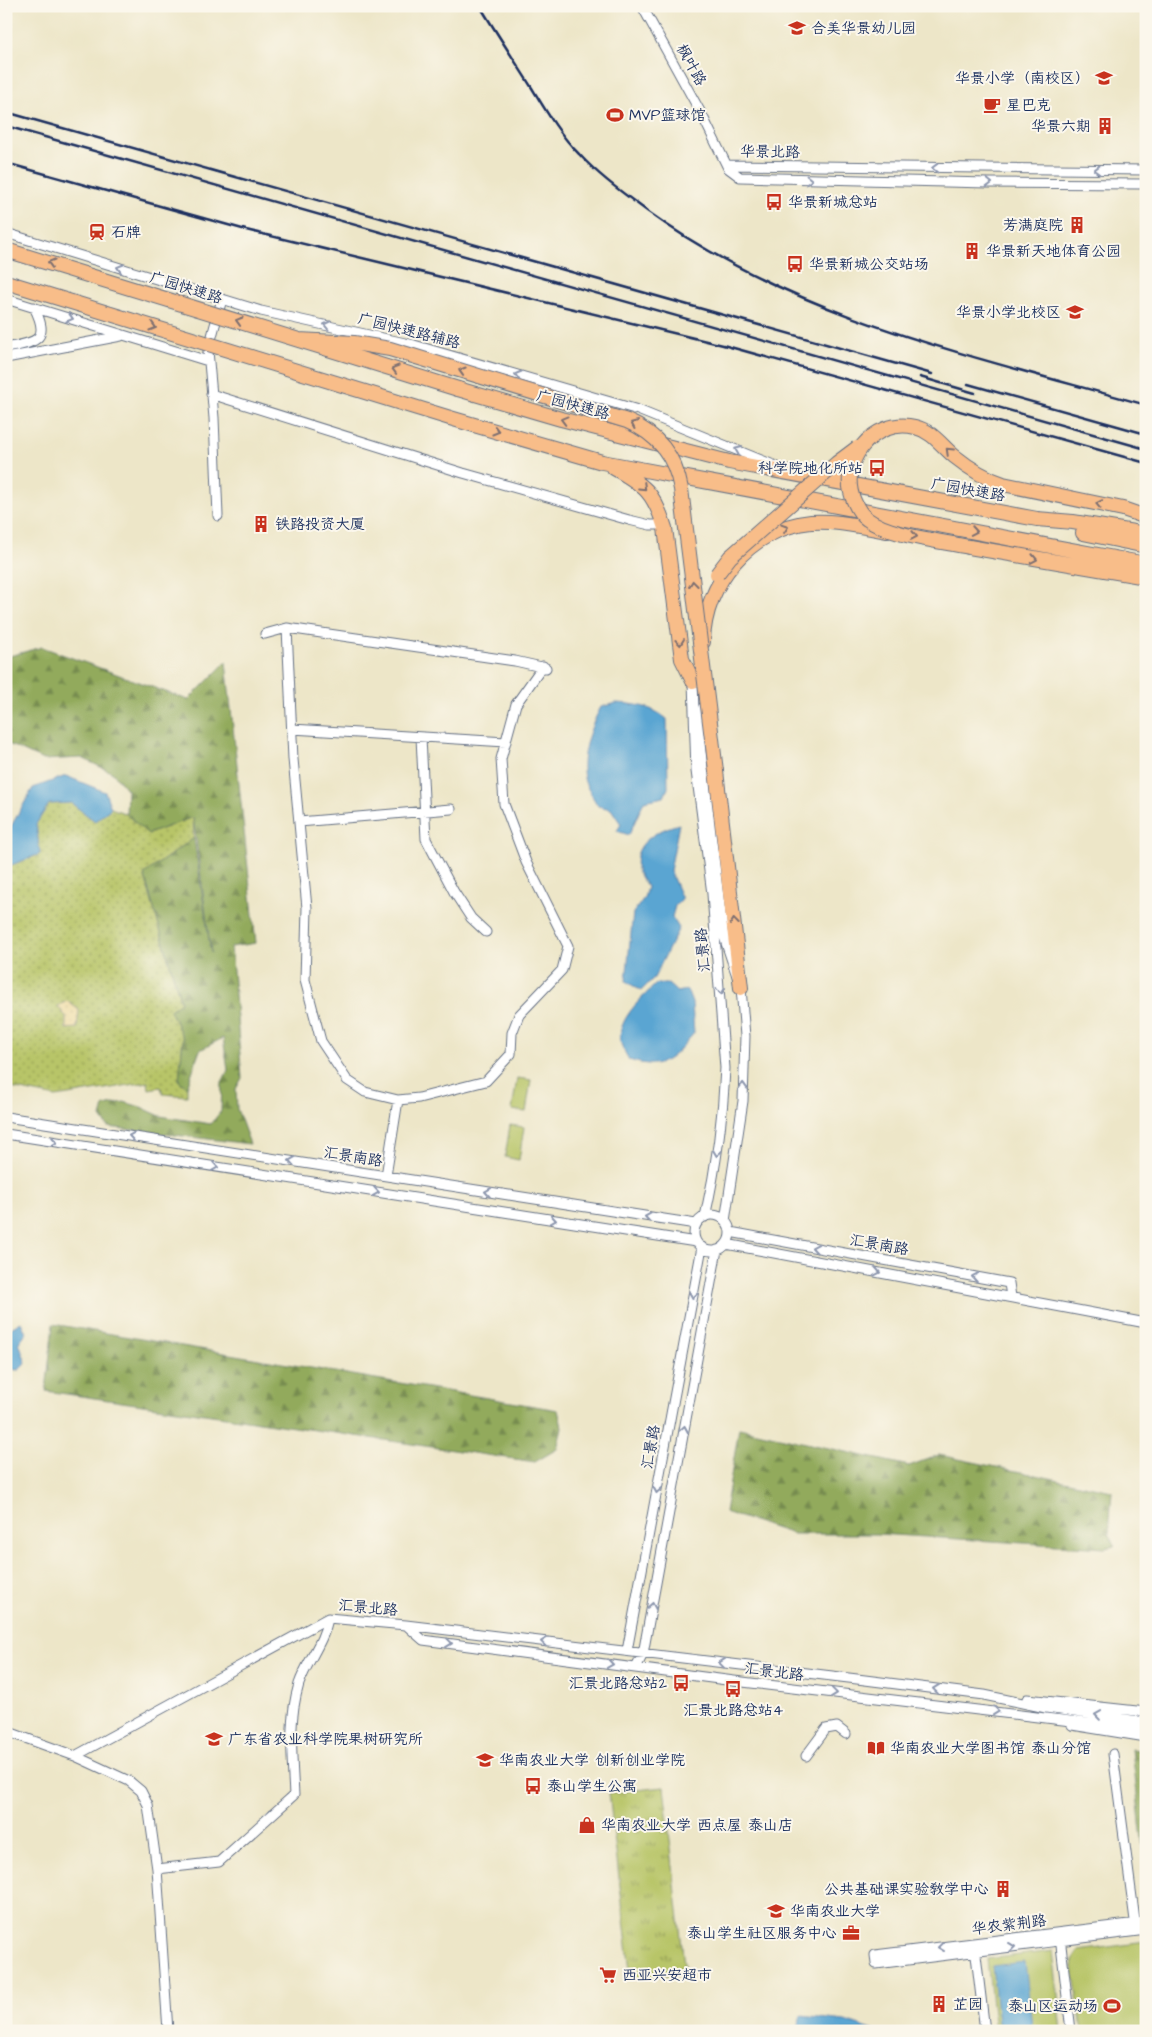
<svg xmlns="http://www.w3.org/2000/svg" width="1152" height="2037" viewBox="0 0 1152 2037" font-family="'Architects Daughter','LXGW WenKai TC',sans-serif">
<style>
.grass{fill:url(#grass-dots);stroke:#6a7a62}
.forest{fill:url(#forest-firs);stroke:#566c5d}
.sand{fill:url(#sand-dots);stroke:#84847e}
.park{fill:url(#park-tufts);stroke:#6a7a62}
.pitch{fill:#b8c567;stroke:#6a7a62}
.water{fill:#5aa5d2;stroke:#3a6a98}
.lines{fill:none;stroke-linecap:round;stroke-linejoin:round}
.minor-casing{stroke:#646f83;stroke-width:11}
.highway-casing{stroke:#646f83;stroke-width:16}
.minor{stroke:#fff;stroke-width:9}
.highway{stroke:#f8bd89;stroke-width:14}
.rail{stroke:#1b2f5e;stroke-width:2.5}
.highway-bridge-casing{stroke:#646f83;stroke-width:16;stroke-linecap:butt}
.highway-bridge{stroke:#f8bd89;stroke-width:14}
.oneway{stroke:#8d97ae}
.oneway2{stroke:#7e6f71}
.labels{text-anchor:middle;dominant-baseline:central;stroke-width:4;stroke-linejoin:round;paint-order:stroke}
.poi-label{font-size:15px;fill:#1b2f5e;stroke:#fbf7ec;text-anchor:start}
.street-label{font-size:15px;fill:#1b2f5e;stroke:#fbf7ec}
</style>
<defs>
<pattern id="grass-dots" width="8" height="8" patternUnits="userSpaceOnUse" patternTransform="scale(1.25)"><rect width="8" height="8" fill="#b8c567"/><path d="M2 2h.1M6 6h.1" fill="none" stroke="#95a058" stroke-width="1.8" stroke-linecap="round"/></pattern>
<pattern id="forest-firs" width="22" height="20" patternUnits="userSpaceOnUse" patternTransform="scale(1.25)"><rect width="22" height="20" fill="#92aa5c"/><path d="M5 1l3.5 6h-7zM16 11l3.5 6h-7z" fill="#768b4f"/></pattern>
<pattern id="sand-dots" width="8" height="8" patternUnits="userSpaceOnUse" patternTransform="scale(1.25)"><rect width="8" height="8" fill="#eeda9e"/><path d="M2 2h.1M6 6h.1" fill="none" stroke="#ccbb8a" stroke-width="1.8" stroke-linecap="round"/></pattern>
<pattern id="park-tufts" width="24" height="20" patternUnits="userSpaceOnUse" patternTransform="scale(1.25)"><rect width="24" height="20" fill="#b8c567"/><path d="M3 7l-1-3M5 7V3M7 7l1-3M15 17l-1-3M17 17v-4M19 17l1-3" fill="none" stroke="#95a058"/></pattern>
</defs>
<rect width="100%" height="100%" fill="#fbf7ec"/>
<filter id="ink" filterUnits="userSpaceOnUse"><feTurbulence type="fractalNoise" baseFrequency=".02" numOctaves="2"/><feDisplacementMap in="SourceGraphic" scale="10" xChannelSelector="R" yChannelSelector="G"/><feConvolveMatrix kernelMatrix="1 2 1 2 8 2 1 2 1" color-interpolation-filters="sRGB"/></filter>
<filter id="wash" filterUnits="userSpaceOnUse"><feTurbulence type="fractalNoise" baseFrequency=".0096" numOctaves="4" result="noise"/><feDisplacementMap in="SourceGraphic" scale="20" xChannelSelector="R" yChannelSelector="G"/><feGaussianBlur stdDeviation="1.12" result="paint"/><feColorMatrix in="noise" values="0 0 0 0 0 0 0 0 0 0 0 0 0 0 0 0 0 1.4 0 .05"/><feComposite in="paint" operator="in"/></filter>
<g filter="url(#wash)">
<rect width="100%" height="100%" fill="#ede6c8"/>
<path class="grass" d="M71,803L95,821L111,808L132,816L148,834L193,817L194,838L144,874L181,1003L170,1010L183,1038L179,1081L187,1087V1096L163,1094L161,1087L149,1089L148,1082L56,1097L6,1087V867L40,854L36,824L49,804Z"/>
<path class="forest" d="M42,647L188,700L226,662L256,943L231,947L242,1078L236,1089L237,1109L250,1144L108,1127L101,1117L104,1106L124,1102L141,1107L160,1116L211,1124L221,1111L222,1082L228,1070L223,1038L200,1050L187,1087L179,1081L183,1038L170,1010L181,1002L144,874L194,838L211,953L193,817L148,834L126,814L127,790L113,773L82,758L43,760L6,743V657Z
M53,1324L558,1410L562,1427L557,1449L535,1462L46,1391Z
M739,1428L909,1466L939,1455L1112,1491L1109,1533L1115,1546L1105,1548L877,1534H793L725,1512Z
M1132,1749L1146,1751V1876Z"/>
<path class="sand" d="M67,1001L79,1010L77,1028L66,1029V1017L58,1006Z"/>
<path class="park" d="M664,1787L685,1973L631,1979L609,1793Z"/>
<path class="pitch" d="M517,1078L531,1080L526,1112L512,1110Z
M510,1125L524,1127L519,1160L505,1157Z
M1146,1942V2031H1082L1072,1960L1078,1951Z
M1053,1951L1062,2031H995L987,1959Z"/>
<path class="water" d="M616,703C636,704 651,706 667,719L668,788L664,797L644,801L629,835L617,831L621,824L611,809L598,806C594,799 588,790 585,782C578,759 590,727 601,707Z
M66,776L105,792L111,808L95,821L71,803L49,804L36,824L40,854L6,867V830L10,828L33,788Z
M679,824L670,871L682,899L675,906L672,917L679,928L654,978L641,991L626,981L633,913L644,898L647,887C644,882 640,877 638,873C629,844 657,830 679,824Z
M657,983L668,984L677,992L687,990L692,1003L694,1033C672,1059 664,1071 629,1060C626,1054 620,1045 620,1038C620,1016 643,997 657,983Z
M21,1322L26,1333L19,1342L26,1363L19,1370L6,1369V1331Z
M1025,1962L1032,2027L999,2031L992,1966Z
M801,2016L845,2021L875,2031H796Z"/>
</g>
<g filter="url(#ink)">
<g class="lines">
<g class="minor-casing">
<path id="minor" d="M642,6L702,115L728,168L740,177L988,183L1146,184
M727,165L1146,170
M6,233L261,311L414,345L638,410L776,466
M6,299L208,361
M6,348C36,342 51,341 34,307
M6,358L121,336
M211,394L463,473L629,520L650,525H664
M218,516L214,418L208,351L222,299
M287,628L293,759L307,908L305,980L321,1041L347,1080L365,1092L398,1100L419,1098L486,1081L511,1054L512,1033L519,1015L562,970L568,946L526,862L504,804L501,759L516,704L543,666
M265,634L287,628L515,661L546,668
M693,681L696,771L712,894L725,1068C723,1118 716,1168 705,1217
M703,707L701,750L711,834L724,937L741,988L745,1036L743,1101L725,1221
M292,729L506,742
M421,737L426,839L454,892L471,918L486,932
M299,822L451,809
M6,1117L696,1224
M6,1134L696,1242
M386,1176L398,1100
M694 1233a18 18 0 1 1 36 0a18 18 0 1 1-36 0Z
M730,1232L1009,1283L1011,1297
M726,1244L1146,1323
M328,1618L406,1625L857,1679L984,1695L1046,1708L1146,1722
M406,1625L423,1640L734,1681L1146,1730
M627,1651L702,1247
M636,1668L643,1654L717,1250
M1027,1699L1146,1712
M1072,1725L1146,1737
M6,1731L75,1756L129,1781L141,1791L148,1805L157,1869L168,2031
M1113,1754L1136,1928
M75,1756L328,1618
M806,1756L826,1729L837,1727L846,1734
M157,1869L219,1862L294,1795C292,1757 288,1721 299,1684C307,1661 324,1642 328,1618
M1146,1922L875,1955L876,1964L1146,1930
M1060,1937L1071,2031
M975,1947L985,2031"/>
</g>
<g class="highway-casing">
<path id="highway" d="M458,389L561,419L729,462L1037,519L1073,522L1146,534
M450,418L602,462L1146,564
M614,468C646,486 654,493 665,528L682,659L693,681
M1083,533L1146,546
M969,547L1146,577
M703,642C704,583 750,528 811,522C836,520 862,527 887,531
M716,771L741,988"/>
</g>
<use href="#minor" class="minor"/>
<use href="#highway" class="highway"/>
<path class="rail" d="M480,6C497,34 515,61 532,88C546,111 560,135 579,154C599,176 623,193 647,211C795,318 973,356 1146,405
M6,112L932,374
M6,126L1146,449
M6,163L246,230L723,345L1146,463
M920,377L975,393
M968,384L1146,434"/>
<g class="highway-bridge-casing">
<path id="highway-bridge" d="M6,250L458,389
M6,282L450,418
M299,340L354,343L390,349L627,421C658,434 675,456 681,489L716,771
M969,547C941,541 889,536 867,519C861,515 857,508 854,501C837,463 873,417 915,427C932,431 941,445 954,456C969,468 984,478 1003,484L1123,509L1146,517
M717,574L730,557L837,463L857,448"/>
</g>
<use href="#highway-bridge" class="highway-bridge"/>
</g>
<defs><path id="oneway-chevron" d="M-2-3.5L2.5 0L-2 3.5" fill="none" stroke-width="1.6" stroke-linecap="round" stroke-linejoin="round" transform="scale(1.25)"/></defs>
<g class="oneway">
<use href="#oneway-chevron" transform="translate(935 168) rotate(-179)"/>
<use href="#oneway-chevron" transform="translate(1097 170) rotate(-180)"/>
<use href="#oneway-chevron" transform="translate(809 180) rotate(1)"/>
<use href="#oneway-chevron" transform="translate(989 183) rotate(1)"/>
<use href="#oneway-chevron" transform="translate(120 268) rotate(-163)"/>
<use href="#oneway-chevron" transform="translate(70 318) rotate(17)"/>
<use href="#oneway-chevron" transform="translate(327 325) rotate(-168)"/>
<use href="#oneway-chevron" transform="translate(518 375) rotate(-164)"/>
<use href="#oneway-chevron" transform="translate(738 450) rotate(-157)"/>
<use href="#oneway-chevron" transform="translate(721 991) rotate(85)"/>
<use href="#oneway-chevron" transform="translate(743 1086) rotate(-88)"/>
<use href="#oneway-chevron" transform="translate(132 1136) rotate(-171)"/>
<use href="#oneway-chevron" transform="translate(54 1142) rotate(9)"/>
<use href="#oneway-chevron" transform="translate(717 1153) rotate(98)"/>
<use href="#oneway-chevron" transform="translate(292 1161) rotate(-171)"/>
<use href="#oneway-chevron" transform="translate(215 1167) rotate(9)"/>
<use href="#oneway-chevron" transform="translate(376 1192) rotate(9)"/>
<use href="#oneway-chevron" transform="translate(488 1192) rotate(-171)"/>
<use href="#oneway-chevron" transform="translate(648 1217) rotate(-171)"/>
<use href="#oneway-chevron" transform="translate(553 1220) rotate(9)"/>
<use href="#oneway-chevron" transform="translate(815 1248) rotate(-170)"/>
<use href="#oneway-chevron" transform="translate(877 1272) rotate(11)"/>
<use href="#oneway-chevron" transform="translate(975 1277) rotate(-170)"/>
<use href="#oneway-chevron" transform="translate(693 1295) rotate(100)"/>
<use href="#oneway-chevron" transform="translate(684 1429) rotate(-80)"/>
<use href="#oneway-chevron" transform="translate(657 1490) rotate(100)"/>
<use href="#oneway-chevron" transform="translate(652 1606) rotate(-80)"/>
<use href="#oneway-chevron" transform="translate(544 1642) rotate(-173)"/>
<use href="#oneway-chevron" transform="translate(449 1643) rotate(7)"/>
<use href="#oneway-chevron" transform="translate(722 1663) rotate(-173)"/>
<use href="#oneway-chevron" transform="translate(610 1664) rotate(8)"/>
<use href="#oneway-chevron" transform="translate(936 1689) rotate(-173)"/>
<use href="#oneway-chevron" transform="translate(834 1693) rotate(7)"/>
<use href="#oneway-chevron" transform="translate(996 1711) rotate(7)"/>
<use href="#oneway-chevron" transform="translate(1098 1715) rotate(-172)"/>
<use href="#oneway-chevron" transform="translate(941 1947) rotate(173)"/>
<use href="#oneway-chevron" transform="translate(1012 1947) rotate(-7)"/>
</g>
<g class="oneway2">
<use href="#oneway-chevron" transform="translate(51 263) rotate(-163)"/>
<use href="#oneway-chevron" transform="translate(239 321) rotate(-163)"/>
<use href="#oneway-chevron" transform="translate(153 327) rotate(17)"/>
<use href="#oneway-chevron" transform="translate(395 369) rotate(-163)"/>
<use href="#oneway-chevron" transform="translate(462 371) rotate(-163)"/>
<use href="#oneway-chevron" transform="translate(564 420) rotate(-165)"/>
<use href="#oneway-chevron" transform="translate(634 424) rotate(-156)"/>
<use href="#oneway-chevron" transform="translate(496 431) rotate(16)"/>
<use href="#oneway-chevron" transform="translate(949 451) rotate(-136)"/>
<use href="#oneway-chevron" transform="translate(643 487) rotate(44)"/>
<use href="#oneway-chevron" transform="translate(1099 504) rotate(-168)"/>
<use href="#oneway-chevron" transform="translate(785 528) rotate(-19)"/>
<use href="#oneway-chevron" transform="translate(974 531) rotate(10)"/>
<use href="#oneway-chevron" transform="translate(914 536) rotate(11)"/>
<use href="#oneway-chevron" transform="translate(1034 559) rotate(11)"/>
<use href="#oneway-chevron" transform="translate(693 584) rotate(-97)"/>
<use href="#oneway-chevron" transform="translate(680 642) rotate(83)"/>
<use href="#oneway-chevron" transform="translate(734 922) rotate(-97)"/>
</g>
</g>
<defs>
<g id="school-bare" transform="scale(1.35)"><path d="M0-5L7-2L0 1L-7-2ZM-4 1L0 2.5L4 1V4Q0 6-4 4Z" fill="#c8321e" stroke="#fbf7ec" stroke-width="2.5" paint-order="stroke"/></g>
<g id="cafe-bare" transform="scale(1.35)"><path d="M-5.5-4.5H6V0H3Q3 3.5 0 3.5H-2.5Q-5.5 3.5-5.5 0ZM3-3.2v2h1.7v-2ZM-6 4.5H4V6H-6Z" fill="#c8321e" stroke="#fbf7ec" stroke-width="2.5" paint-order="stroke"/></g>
<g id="stadium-bare" transform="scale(1.35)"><path d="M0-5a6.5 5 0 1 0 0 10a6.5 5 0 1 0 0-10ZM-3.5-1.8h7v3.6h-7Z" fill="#c8321e" stroke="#fbf7ec" stroke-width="2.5" paint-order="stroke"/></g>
<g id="building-bare" transform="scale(1.35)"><path d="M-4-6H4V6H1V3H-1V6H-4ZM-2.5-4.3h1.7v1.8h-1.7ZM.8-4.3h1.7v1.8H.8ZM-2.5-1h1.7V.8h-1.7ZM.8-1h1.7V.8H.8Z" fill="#c8321e" stroke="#fbf7ec" stroke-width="2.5" paint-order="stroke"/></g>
<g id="bus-bare" transform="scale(1.35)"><path d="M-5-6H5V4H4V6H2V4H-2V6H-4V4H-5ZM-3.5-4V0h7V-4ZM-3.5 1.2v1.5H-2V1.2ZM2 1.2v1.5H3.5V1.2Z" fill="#c8321e" stroke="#fbf7ec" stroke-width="2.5" paint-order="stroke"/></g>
<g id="station-bare" transform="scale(1.35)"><path d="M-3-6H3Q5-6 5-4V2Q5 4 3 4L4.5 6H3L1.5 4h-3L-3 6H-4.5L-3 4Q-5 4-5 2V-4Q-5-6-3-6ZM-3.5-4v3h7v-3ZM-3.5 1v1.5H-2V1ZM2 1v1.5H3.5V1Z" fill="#c8321e" stroke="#fbf7ec" stroke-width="2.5" paint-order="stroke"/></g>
<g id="university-bare" transform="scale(1.35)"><path d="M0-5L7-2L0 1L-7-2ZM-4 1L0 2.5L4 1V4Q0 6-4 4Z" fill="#c8321e" stroke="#fbf7ec" stroke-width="2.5" paint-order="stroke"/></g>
<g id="library-bare" transform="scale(1.35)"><path d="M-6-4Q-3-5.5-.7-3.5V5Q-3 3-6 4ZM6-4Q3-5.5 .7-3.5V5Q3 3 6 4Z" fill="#c8321e" stroke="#fbf7ec" stroke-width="2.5" paint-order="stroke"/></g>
<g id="shop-bare" transform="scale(1.35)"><path d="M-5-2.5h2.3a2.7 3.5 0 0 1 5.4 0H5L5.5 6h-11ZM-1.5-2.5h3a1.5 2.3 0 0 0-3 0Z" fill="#c8321e" stroke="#fbf7ec" stroke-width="2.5" paint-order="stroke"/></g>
<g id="office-bare" transform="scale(1.35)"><path d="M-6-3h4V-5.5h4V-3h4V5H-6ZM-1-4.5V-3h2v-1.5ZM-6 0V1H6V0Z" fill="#c8321e" stroke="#fbf7ec" stroke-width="2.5" paint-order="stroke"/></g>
<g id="supermarket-bare" transform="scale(1.35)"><path d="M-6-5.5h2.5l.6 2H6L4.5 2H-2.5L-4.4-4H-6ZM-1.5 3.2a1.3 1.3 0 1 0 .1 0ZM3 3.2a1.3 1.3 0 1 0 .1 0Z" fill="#c8321e" stroke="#fbf7ec" stroke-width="2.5" paint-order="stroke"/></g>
</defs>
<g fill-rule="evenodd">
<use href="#school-bare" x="797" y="28"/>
<use href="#school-bare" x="1104" y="78"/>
<use href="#cafe-bare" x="992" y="105"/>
<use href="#stadium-bare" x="615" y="115"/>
<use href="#building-bare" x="1105" y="126"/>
<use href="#bus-bare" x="774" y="202"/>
<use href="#building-bare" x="1077" y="225"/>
<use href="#station-bare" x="97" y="232"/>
<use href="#building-bare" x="972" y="251"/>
<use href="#bus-bare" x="795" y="264"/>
<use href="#school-bare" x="1075" y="312"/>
<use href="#bus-bare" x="877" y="468"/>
<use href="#building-bare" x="261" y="524"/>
<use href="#bus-bare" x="681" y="1683"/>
<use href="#bus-bare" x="733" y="1689"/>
<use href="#university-bare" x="214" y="1739"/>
<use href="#library-bare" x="876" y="1748"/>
<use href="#university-bare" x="485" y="1760"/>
<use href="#bus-bare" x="533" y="1786"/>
<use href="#shop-bare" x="587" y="1825"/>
<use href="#building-bare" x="1003" y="1889"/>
<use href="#university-bare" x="776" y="1911"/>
<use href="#office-bare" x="851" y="1933"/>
<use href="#supermarket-bare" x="608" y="1975"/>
<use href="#building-bare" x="939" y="2004"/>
<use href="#stadium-bare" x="1112" y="2006"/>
</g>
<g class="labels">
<g class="poi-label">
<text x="811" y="28">合美华景幼儿园</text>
<text x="1090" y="78" text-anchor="end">华景小学（南校区）</text>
<text x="1006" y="105">星巴克</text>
<text x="629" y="115">MVP篮球馆</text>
<text x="1091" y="126" text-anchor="end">华景六期</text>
<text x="788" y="202">华景新城总站</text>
<text x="1063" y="225" text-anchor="end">芳满庭院</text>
<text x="111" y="232">石牌</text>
<text x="986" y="251">华景新天地体育公园</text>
<text x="809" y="264">华景新城公交站场</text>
<text x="1061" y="312" text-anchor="end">华景小学北校区</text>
<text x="863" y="468" text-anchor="end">科学院地化所站</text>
<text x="275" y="524">铁路投资大厦</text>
<text x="667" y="1683" text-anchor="end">汇景北路总站2</text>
<text x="733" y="1710" text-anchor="middle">汇景北路总站4</text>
<text x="228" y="1739">广东省农业科学院果树研究所</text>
<text x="890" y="1748">华南农业大学图书馆 泰山分馆</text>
<text x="499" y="1760">华南农业大学 创新创业学院</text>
<text x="547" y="1786">泰山学生公寓</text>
<text x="601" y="1825">华南农业大学 西点屋 泰山店</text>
<text x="989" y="1889" text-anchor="end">公共基础课实验教学中心</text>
<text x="790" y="1911">华南农业大学</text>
<text x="837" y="1933" text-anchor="end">泰山学生社区服务中心</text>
<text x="622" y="1975">西亚兴安超市</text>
<text x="953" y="2004">芷园</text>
<text x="1098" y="2006" text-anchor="end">泰山区运动场</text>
</g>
<g class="street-label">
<text transform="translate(691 65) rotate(61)">枫叶路</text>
<text transform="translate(770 152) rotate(1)">华景北路</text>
<text transform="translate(186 288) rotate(17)">广园快速路</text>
<text transform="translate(409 331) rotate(14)">广园快速路辅路</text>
<text transform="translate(573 405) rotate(15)">广园快速路</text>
<text transform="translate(968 490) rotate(10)">广园快速路</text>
<text transform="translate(703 950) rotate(-95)">汇景路</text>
<text transform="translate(353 1157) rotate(9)">汇景南路</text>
<text transform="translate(879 1245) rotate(10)">汇景南路</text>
<text transform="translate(651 1447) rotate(-80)">汇景路</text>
<text transform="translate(368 1608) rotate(5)">汇景北路</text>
<text transform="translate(774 1672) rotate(7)">汇景北路</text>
<text transform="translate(1009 1925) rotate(-7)">华农紫荆路</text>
</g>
</g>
<rect width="1152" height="2037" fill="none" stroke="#fbf7ec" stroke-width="25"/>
</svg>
